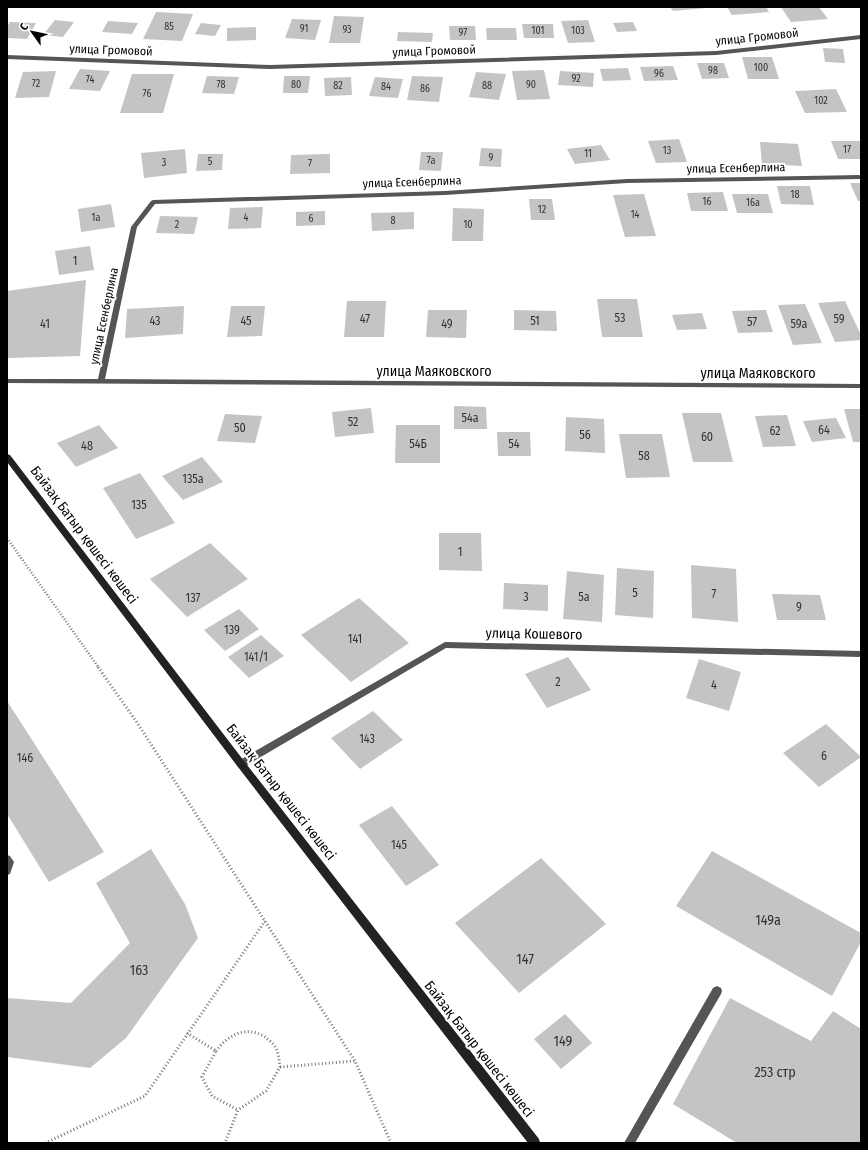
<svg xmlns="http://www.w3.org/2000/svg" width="868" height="1150" viewBox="0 0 868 1150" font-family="'Fira Sans Condensed',sans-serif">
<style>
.building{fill:#c4c4c4}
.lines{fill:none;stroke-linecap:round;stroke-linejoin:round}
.path-far1{stroke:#777;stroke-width:2.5;stroke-dasharray:1 2;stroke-linecap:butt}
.path{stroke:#777;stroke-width:3;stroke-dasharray:1 2.5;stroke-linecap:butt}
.lane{fill:#555;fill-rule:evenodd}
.street{fill:#555;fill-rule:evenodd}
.secondary{fill:#222;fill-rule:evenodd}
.labels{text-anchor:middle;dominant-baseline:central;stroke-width:4;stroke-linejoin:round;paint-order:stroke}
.far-number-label{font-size:10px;fill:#313131}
.far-street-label{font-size:12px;fill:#000;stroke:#fff}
.number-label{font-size:12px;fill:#313131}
.street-label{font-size:14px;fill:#000;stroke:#fff}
.near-number-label{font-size:14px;fill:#313131}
</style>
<rect width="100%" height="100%" fill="#fff"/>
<path class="building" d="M670,7H706V8L673,11Z
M727,7H766L769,12L732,15Z
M781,7H819L828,19L791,22Z
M156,12L193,14L182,41L143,39Z
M334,16L364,17L360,43H329Z
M292,19L321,20L315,40L285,38Z
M55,20L74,22L63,37L43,35Z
M588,20L595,42L568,43L561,21Z
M108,21L138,23L132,34L102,32Z
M10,22L36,23L27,39L7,38V27Z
M633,22L637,31L617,32L613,23Z
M201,23L221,25L215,36L195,34Z
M522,24H553L554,38H524Z
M449,26H475L476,40H450Z
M256,27V40L227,41V28Z
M486,28H516L517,40H487Z
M398,32L433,33L432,42L397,41Z
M823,48L843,49L845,63L825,62Z
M742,57H772L779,79H748Z
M697,63H724L729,78L702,79Z
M673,66L678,80L644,81L640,67Z
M628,68L631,80L603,81L600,69Z
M80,69L110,71L100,91L69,89Z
M544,70L550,99L517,100L512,71Z
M56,71L49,97L15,98L23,72Z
M560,71L594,73L593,87L558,85Z
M476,72L506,74L499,100L469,97Z
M132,74H174L163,113H120Z
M207,76L239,77L234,94L202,93Z
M284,76H310L308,93H283Z
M412,76L443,77L439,102L407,100Z
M351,77L352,95L325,96L324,78Z
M375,77L403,79L398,98L369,96Z
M836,89L847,112L805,113L795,91Z
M679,139L687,162L656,163L648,141Z
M831,141H861V159H838Z
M760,142L798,144L802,166L762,164Z
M601,145L610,160L575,164L567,149Z
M481,148L502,149L501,167L479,166Z
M185,149L187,173L144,178L141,153Z
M421,152H443L441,171L419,170Z
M198,154H223L222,170L196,171Z
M330,154V173L290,174L291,155Z
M850,183H861V201H858Z
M777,186H810L814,205L781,204Z
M723,192L728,211H691L687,193Z
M644,194L656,236L625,237L613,195Z
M732,194H768L773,213H737Z
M529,199H552L555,220H531Z
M111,204L115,227L81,232L78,209Z
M263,207L261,228L228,229L230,208Z
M453,208L484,209L483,241H452Z
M325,211V225L296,226V212Z
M414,212V229L372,231L371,213Z
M160,216L198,217L194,234L156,233Z
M90,246L94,270L59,275L55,251Z
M86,280L80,356L7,358V291Z
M597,299H637L643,337H602Z
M347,301H386L384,337H344Z
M845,301L861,335V340L835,342L818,303Z
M805,304L822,343L793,345L778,305Z
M184,306L183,334L125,338L127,309Z
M231,306H265L262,336L227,337Z
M428,310H467L466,338L426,337Z
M514,310L556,311L557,331L514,330Z
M766,310L773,332L738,333L732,311Z
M702,313L707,329L677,330L672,315Z
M454,406L486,407L487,429H454Z
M371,408L374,433L335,437L332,412Z
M844,409H861V442H853Z
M682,413H721L733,462H693Z
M225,414L262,416L255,443L217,441Z
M787,415L796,446L763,447L755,416Z
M566,417L604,419L605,453L565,451Z
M836,418L846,438L812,442L803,421Z
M99,425L118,448L76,467L57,443Z
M396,425H440V463H395Z
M497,432H530L531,456H498Z
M619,434H662L670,477L626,478Z
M202,457L223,482L183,500L162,476Z
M140,473L175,523L136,539L103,488Z
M439,533H481L482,571L439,570Z
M210,543L248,579L187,617L150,579Z
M691,565L736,569L738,622L692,618Z
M617,568L654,571L653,618L615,615Z
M567,571L604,575L602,622L563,619Z
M504,583L548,585V611L503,609Z
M772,594L820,595L826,620H777Z
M359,598L409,643L351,682L301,635Z
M239,609L259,629L225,651L204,630Z
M261,635L284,656L249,678L228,657Z
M568,657L591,690L547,708L525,674Z
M699,659L741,672L729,711L686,698Z
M7,701L104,852L49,882L7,814Z
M373,711L403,740L360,769L331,738Z
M826,724L861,757L819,787L783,753Z
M392,806L439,865L406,886L359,825Z
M151,849L185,904L198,938L126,1038L90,1068L7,1057V998L71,1003L130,943L96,883Z
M712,851L861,933V942L832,996L676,906Z
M541,858L606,924L519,993L455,923Z
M730,998L811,1041L833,1011L861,1029V1143H737L673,1104Z
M565,1014L592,1043L561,1069L534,1039Z"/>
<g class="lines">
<path class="path-far1" d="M7,538L99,668"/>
<path class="path" d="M98,667L138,724L355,1061
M187,1033L216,1051L202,1077L212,1096L238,1110L225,1143
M216,1051C228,1035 246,1025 265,1037C269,1040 274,1044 276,1048C279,1054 279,1061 280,1067L266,1091L238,1110
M280,1067L355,1061L391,1143
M45,1143L145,1096L265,921"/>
<path class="lane" d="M7,855L10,856L14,862L10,874L7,875Z
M717,986L721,988L722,991L721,994L635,1143H624L713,988Z"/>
<path class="street" d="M861,35V39L716,55L270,69L7,59V55L270,65L716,51Z
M861,175V179L627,183L445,195L155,204L137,227L105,379L861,384V388L7,383V379H98L131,227L151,201L153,200L445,191L627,179Z
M445,642L861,651V657L446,648L244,767L241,768L238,767L237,764L238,761Z"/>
<path class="secondary" d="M7,454L10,455L244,761L539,1139L540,1143H528L238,767L7,462Z"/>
</g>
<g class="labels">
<g class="far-number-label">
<text x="169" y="27">85</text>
<text x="304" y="29">91</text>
<text x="347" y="30">93</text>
<text x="538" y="31">101</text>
<text x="578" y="31">103</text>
<text x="463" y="33">97</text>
<text x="761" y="68">100</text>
<text x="713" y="71">98</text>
<text x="659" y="74">96</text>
<text x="576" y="79">92</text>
<text x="90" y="80">74</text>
<text x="36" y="84">72</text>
<text x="221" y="85">78</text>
<text x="296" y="85">80</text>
<text x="531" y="85">90</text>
<text x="338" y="86">82</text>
<text x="487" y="86">88</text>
<text x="386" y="87">84</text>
<text x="425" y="89">86</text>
<text x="147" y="94">76</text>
<text x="821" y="101">102</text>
<text x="847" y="150">17</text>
<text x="667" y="151">13</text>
<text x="588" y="154">11</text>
<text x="491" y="158">9</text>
<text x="431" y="161">7а</text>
<text x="210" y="162">5</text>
<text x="164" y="163">3</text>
<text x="310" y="164">7</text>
<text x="795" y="195">18</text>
<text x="707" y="202">16</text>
<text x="753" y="203">16а</text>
<text x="542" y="210">12</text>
<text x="635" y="215">14</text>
<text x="96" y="218">1а</text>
<text x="246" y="218">4</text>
<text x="311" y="219">6</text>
<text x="393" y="221">8</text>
<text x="177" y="225">2</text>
<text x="468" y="225">10</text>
</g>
<g class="far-street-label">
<text transform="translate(757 37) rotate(-6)">улица Громовой</text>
<text transform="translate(111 50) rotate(2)">улица Громовой</text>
<text transform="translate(434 51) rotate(-2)">улица Громовой</text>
<text transform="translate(736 168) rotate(-1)">улица Есенберлина</text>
<text transform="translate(412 182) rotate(-2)">улица Есенберлина</text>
<text transform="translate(104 316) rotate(-78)">улица Есенберлина</text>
</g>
<g class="number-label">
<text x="75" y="261">1</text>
<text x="620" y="318">53</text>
<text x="365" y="319">47</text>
<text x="839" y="319">59</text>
<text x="155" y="321">43</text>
<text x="246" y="321">45</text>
<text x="535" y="321">51</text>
<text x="752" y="322">57</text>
<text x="45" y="324">41</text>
<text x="447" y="324">49</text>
<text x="799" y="324">59а</text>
<text x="470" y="418">54а</text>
<text x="353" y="422">52</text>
<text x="240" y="428">50</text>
<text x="824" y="430">64</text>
<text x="775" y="431">62</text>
<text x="585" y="435">56</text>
<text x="707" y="437">60</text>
<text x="418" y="444">54Б</text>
<text x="514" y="444">54</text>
<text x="87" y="446">48</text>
<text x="644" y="456">58</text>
<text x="193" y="479">135а</text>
<text x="139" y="505">135</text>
<text x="460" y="552">1</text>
<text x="635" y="593">5</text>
<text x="714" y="594">7</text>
<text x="526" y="597">3</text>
<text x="584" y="597">5а</text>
<text x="193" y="598">137</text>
<text x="799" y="607">9</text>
<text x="232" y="630">139</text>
<text x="355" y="639">141</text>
<text x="256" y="657">141/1</text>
<text x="558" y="682">2</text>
<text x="714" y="685">4</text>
<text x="367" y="739">143</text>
<text x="824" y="756">6</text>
<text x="25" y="758">146</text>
<text x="399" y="845">145</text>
</g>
<g class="street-label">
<text x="434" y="371">улица Маяковского</text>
<text x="758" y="373">улица Маяковского</text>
<text transform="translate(84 535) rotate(53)">Байзақ Батыр қөшесі көшесі</text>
<text transform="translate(534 634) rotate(1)">улица Кошевого</text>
<text transform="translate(281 792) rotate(52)">Байзақ Батыр қөшесі көшесі</text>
<text transform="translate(479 1049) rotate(52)">Байзақ Батыр қөшесі көшесі</text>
</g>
<g class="near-number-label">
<text x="768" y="920">149а</text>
<text x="525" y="959">147</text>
<text x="139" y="970">163</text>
<text x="563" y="1041">149</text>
<text x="775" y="1072">253 стр</text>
</g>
</g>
<rect width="868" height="1150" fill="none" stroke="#000000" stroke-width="16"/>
<g transform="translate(32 32) rotate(303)" stroke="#ffffff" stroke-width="3" paint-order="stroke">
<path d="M0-3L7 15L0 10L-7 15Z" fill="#000000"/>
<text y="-6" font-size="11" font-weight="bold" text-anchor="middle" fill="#000000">С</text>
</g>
</svg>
